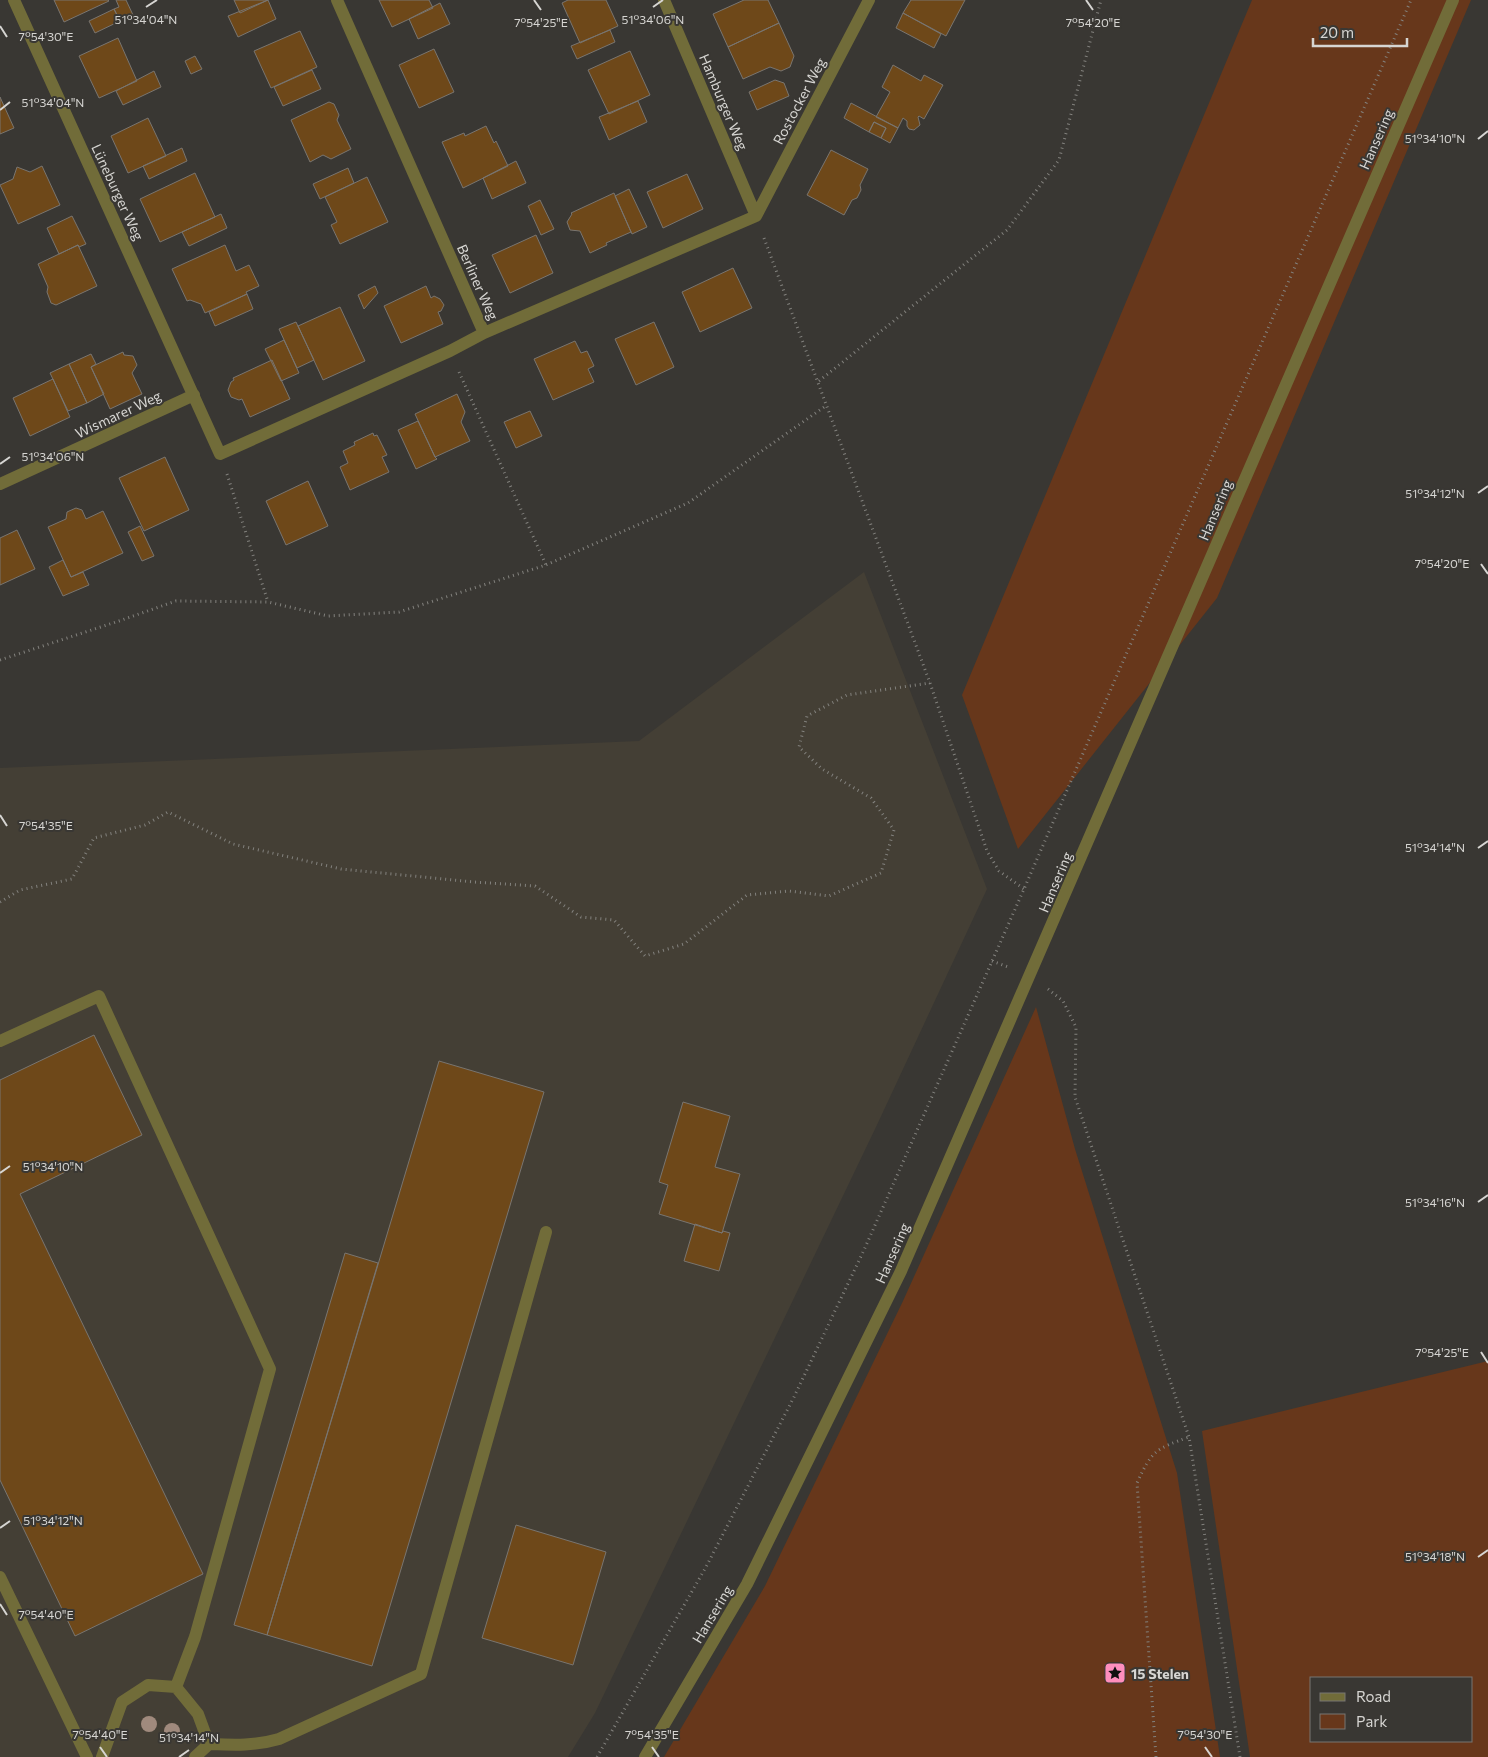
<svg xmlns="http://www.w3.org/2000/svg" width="1488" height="1757" viewBox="0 0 1488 1757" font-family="Commissioner,sans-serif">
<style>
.built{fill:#443f35}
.green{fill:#67371b;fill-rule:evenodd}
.building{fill:#6e4819;stroke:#797570}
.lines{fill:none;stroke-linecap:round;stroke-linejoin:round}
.path{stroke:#83827e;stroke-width:3;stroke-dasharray:1 4;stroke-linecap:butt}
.minor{stroke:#716c39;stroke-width:12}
.tree{fill:#a08a7d}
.ticks{fill:none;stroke:#d6d5d2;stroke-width:2}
.labels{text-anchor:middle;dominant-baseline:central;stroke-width:4;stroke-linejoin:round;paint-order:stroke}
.street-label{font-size:14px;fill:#d6d5d2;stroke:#393733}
.poi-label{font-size:14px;font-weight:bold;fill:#d6d5d2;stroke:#393733;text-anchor:start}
.ticks-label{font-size:12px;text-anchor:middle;fill:#d6d5d2;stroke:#393733;stroke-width:4;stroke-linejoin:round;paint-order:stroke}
</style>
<rect width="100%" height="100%" fill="#393733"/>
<path class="built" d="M864,572L987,889L876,1127L595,1713L568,1757H0V768L639,741Z"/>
<path class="green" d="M1252,0H1471L1217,598L1018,849L962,695Z
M1036,1007L1075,1149L1177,1473L1220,1757H664L765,1586L903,1301Z
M1488,1361V1757H1250L1202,1431ZM1312,1678H1472V1741H1312Z"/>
<path class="building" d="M54,0H108L109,1L64,22Z
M116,0H126L133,15L120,21L114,9L119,7Z
M234,0H268L240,13Z
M268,0L276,19L238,37L228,16Z
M379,0H429L433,8L392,27Z
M568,0H606L618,26L580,43L562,3Z
M744,0H768L779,23L728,47L713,14Z
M911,0H965L946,36L903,13Z
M440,3L450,24L418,39L409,19Z
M114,9L120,21L95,33L89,21Z
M903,13L941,34L934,48L896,28Z
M779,23L794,56L790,67L781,71L770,67L743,79L728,47Z
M610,30L615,42L577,59L571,46Z
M300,31L317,67L271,88L254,51Z
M118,38L137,81L99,98L79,56Z
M434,49L454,92L419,108L399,65Z
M630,51L650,95L609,114L588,70Z
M195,56L202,69L191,74L185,61Z
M893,65L921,81L924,75L943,85L924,119L919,116L918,117L920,125L914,130L909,129L907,126V121L903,118L898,128L876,117L890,92L882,87Z
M312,70L321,89L283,106L274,87Z
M154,71L161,87L123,105L116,91Z
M775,80L784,83L789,96L757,110L749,92Z
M0,97L14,128L0,134Z
M638,101L647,122L609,140L599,117Z
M329,102L334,104L339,115L337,120L351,149L331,159L323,155L310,162L291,120Z
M851,103L898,128L890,143L881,138L886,128L874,122L869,132L844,118Z
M148,118L166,156L128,173L111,136Z
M874,122L886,128L881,138L869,132Z
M486,126L494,143L496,141L508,166L463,188L442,142L464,133L465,136Z
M182,148L187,161L149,179L143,166Z
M831,150L868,169L860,185L861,190L857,198L852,200L844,215L807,195Z
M516,161L526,183L492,199L483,178Z
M42,166L60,205L18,224L0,185L13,179L17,167L30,172Z
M348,168L354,183L320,199L313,184Z
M195,173L215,217L160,242L140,199Z
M687,174L703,209L663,228L647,192Z
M367,177L388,222L340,244L331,225L337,222L325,197Z
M629,189L647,227L632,234L615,196Z
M614,193L631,232L606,243L607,245L590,253L580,231L570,230L567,222L572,214L571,213Z
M540,200L554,229L541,235L528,206Z
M221,214L227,228L189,246L182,232Z
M72,216L86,244L79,247L78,245L59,254L47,228Z
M536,235L553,273L510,293L492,255Z
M78,245L97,286L56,305L51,303L47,292L48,287L38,264Z
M225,245L236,271L249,265L259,286L246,292L247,294L205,313L201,304L190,300L187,301L172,269Z
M733,268L752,308L700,332L682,292Z
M375,286L378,293L364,309L358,295Z
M426,286L431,298L434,296L440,299L444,305L441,311L438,312L443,324L401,343L384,306Z
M247,294L253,309L215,326L209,312Z
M340,307L365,361L323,380L298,326Z
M296,322L314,360L297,368L279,329Z
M654,322L674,367L636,385L615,339Z
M284,340L299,373L281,381L265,349Z
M575,341L581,353L587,351L594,366L588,369L594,382L553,400L534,359Z
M123,352L124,355L133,356L137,365L132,373L142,394L110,409L91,367Z
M91,354L96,364L91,367L104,394L87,403L69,364Z
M272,360L290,399L250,417L242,399L239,400L231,397L228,390L231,382L234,380L233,378Z
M69,364L87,403L68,411L50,373Z
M53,379L70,417L30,436L13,398Z
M457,394L465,412L461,422L470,441L435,457L415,414Z
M530,411L542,436L516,448L504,422Z
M418,421L435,457L437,459L416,469L398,430Z
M373,433L374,436L377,435L387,455L382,457L389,472L350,490L340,467L348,463L343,451L355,445L354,442Z
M165,457L189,510L144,531L119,478Z
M308,481L328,526L286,545L266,501Z
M76,508L82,510L86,519L103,511L123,553L71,577L48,527L66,519L67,512Z
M140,526L154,556L142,561L128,532Z
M17,530L35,569L0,585V538Z
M63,560L71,577L83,572L89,585L63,596L49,567Z
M94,1035L142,1135L20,1194L203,1574L75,1636L0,1480V1080Z
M439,1061L544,1092L372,1666L267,1635Z
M683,1102L730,1116L715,1167L740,1174L722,1233L659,1214L668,1185L659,1182Z
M695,1224L722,1233L723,1231L730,1233L719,1271L684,1261Z
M345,1253L378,1263L267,1635L234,1625Z
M516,1525L606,1552L573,1665L482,1638Z"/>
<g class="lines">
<path class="path" d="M764,238L930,683L987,851L999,871L1024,889
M459,372L546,565
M819,381L1007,230L1059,160L1101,0
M227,474L268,602
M0,660L119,621L176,601L268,602L328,616L399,612L546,565L688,503L827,405
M0,902L20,890L72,879L94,838L145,825L168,812L233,844L341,869L474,882L535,886L581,917L614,920L645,956L684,944L747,895L789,891L829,896L881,873L894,830L871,798L822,769L799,747L807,716L847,695L930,683
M992,961L1008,967
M1048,989L1063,1001L1076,1027L1075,1097L1189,1437L1240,1757
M597,1757L706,1567L794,1397L864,1250L1024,889L1411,0
M1156,1757L1137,1483C1152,1450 1156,1449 1189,1437"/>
<path class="minor" d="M14,0L220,454L450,351L484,333
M337,0L484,333L756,216
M664,0L756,216
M756,216L869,0
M0,484L194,395
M0,1041L99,996L270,1369L195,1637L176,1687
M0,1577L87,1757
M209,1744C234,1745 255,1746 279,1739L421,1674L546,1232
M102,1757L122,1702L148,1685L176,1687L198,1714L209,1744L195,1757
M645,1757L747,1584L901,1271L1453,0"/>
</g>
<g class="tree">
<circle cx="149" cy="1724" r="8"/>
<circle cx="172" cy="1731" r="8"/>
</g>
<path class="ticks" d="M534,0L541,10M1086,0L1093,10M146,7L157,0M653,7L663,0M0,26L7,37M0,110L10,102M1478,139L1488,131M0,464L10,457M1478,493L1488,486M1481,564L1488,574M0,815L7,826M1478,848L1488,841M0,1173L10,1166M1478,1202L1488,1195M1481,1352L1488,1363M0,1528L10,1521M1478,1557L1488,1550M0,1604L7,1615M100,1747L107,1757M652,1747L659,1757M1205,1747L1212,1757M179,1757L189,1750"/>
<defs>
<g id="sight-square" transform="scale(1.125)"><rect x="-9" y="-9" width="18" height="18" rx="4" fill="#fe8ebd" stroke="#393733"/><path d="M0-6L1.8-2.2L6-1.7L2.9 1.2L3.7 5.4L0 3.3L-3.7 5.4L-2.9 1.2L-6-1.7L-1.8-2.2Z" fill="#111"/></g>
</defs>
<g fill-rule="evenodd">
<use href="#sight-square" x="1115" y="1673"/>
</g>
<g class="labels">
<g class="street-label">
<text transform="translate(799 101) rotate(-62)">Rostocker Weg</text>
<text transform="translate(724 102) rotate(67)">Hamburger Weg</text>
<text transform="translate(1376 139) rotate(-66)">Hansering</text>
<text transform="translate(118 192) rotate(65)">Lüneburger Weg</text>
<text transform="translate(478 282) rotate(66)">Berliner Weg</text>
<text transform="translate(118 414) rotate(-25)">Wismarer Weg</text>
<text transform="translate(1215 510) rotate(-67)">Hansering</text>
<text transform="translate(1055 882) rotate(-67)">Hansering</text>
<text transform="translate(892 1253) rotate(-66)">Hansering</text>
<text transform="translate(712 1614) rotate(-59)">Hansering</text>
</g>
<g class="poi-label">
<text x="1131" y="1673">15 Stelen</text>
</g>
</g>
<g class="ticks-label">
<text x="146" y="24">51°34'04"N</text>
<text x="653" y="24">51°34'06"N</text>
<text x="541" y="27">7°54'25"E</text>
<text x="1093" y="27">7°54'20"E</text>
<text x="46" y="41">7°54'30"E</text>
<text x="53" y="107">51°34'04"N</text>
<text x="1435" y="143">51°34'10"N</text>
<text x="53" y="461">51°34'06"N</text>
<text x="1435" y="498">51°34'12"N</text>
<text x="1442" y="568">7°54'20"E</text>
<text x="46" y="830">7°54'35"E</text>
<text x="1435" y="852">51°34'14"N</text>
<text x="53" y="1171">51°34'10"N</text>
<text x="1435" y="1207">51°34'16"N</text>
<text x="1442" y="1357">7°54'25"E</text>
<text x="53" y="1525">51°34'12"N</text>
<text x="1435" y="1561">51°34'18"N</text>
<text x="46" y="1619">7°54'40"E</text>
<text x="100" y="1739">7°54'40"E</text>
<text x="652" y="1739">7°54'35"E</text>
<text x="1205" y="1739">7°54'30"E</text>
<text x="189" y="1742">51°34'14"N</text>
</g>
<rect x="1310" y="1677" width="162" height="65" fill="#393733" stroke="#787673"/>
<rect x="1320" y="1693" width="25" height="8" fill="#716c39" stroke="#787673"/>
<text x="1356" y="1702" font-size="15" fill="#d6d5d2">Road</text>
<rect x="1320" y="1714" width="25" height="15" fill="#67371b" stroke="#787673"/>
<text x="1356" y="1727" font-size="15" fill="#d6d5d2">Park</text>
<path d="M1313 38v8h94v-8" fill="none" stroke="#d6d5d2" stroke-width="2.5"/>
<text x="1320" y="38" font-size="15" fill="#d6d5d2" stroke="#393733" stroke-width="4" paint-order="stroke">20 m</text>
</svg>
